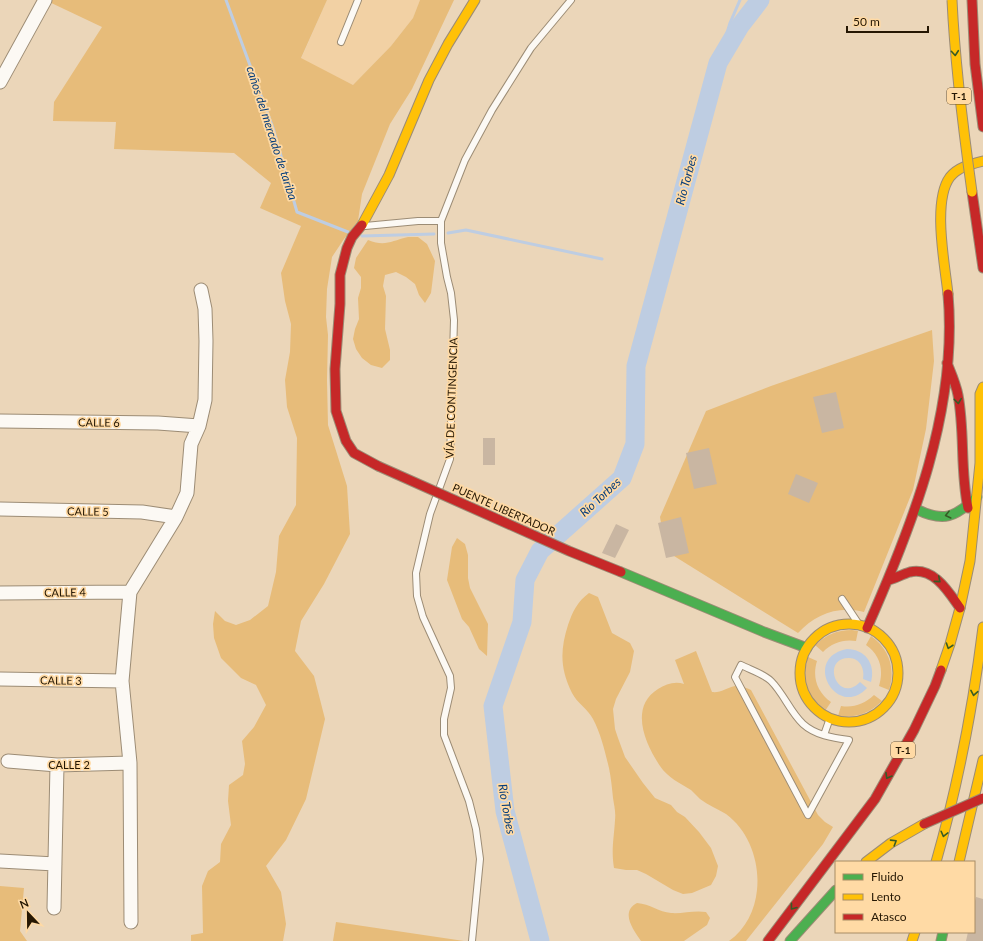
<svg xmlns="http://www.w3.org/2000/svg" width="983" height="941" viewBox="0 0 983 941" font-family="Lato,sans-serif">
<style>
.built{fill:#f2d1a4}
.green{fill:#e7bc7a}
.water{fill:#becde2}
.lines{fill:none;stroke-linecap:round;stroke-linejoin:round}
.stream{stroke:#becde2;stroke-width:3}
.river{stroke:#becde2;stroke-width:19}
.building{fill:#c9b6a2}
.lane-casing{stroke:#9c8c75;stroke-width:8}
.street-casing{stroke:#9c8c75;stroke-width:15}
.fast-casing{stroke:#9c8c75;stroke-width:11}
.slow-casing{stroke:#9c8c75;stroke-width:11}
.jam-casing{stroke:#9c8c75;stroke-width:11}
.lane{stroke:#fcf9f4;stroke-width:6}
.street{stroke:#fcf9f4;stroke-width:13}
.fast{stroke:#4caf50;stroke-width:9}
.slow{stroke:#ffc107;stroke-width:9}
.jam{stroke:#c62828;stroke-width:9}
.slow-bridge-casing{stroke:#9c8c75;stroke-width:11;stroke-linecap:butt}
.jam-bridge-casing{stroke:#9c8c75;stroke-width:11;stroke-linecap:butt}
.slow-bridge{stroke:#ffc107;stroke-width:9}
.jam-bridge{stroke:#c62828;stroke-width:9}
.oneway{stroke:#375b26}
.labels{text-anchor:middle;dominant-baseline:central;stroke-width:3.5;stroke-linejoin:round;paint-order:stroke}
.shield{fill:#ffdaa5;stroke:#665234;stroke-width:1}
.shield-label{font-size:10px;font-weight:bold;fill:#251703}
.street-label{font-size:11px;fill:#251703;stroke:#ffdaa5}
.water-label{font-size:12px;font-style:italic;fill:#053d7c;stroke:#ffdaa5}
</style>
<rect width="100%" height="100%" fill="#ebd6b9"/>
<path class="built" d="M327,0H420L413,18L391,46L353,85L301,59Z"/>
<path class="green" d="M45,0H327L301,58L353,85L391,46L413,18L420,0H454L412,89L390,124L362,194L358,221L344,239L332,257L327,289L326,317L328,335L327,380L328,425L347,486L350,534L324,584L301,621L295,651L314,676L325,719L306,799L286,840L266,866L281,892L286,924L283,941H191V935L203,933L202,886L208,871L220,862L221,844L231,825L228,801L229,785L243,775L245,764L242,741L254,727L266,705L256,685L241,678L221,658L214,638L213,624L215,611L225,621L236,625L250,620L268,606L276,572L279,536L296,505L297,438L287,407L285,380L290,352L291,324L285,301L281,273L301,226L260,208L271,183L234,153L114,149L116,122L53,121L54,102L102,27Z
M408,237H418L427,244L435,261L431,293L425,303L419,295L415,284L406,277L396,272L385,275L383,286L386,296L385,329L390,350V360L382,368L371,365L362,358L356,349L353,339L355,329L359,319L358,298L361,288V277L354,268L356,258L368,240C385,247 391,241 408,237Z
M932,330L934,361L926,429L913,490L864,612C839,605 815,614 798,633L666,551L660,517L706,411L771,386Z
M457,538L465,544L468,555V578L470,588L488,624L487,656L479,649L469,627L462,619L447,580L452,547Z
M589,593L598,597L612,633L630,643L634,651L630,672L616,699L613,709L615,729L618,738L625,757L643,783L655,798L671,805L677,812L685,817L699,832L711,848L718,866L716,876L711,885L692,893L683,894L673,890L646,874L637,870H626L614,868C611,850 614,838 615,820C616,812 614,805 613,798C612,788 611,778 609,768C605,752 601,734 593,719C588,709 577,703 572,693C560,669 560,650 568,625C573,611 577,602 589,593Z
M852,630L858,631L856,641C843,639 832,643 823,652L815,645C826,635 837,630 852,630Z
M871,636C889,649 896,668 889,690L879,686C884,669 880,655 866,645Z
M696,651L712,692C721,693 726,688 735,686C740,685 746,688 751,690L818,815L825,822L833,827L823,844L746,941H729C746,929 755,910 757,890C760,862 749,831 726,814C718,809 708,805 700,799C697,796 694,793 691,790C680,783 668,778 660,766C645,744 629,707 658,689C666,684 675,681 684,684L675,660Z
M808,657L817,661C812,677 817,692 831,702L825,711C807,698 801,678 808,657Z
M874,695L882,701C869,714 856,718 838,716L841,706C854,708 864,704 874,695Z
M0,886L24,888L20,931L27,941H0Z
M637,903C650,904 659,912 671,913C682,914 694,910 706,912L710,918L707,925L684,941H641C633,929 620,912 637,903Z
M336,922L464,941H333Z"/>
<path class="water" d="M847,649C865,649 876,664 871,682L863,679C865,669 860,658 849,658C820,658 838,705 860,682L867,688C837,720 801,658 847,649Z"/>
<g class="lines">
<path class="stream" d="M226,0L273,128L297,212L348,232
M718,63L730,23L740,0
M448,233L466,230L602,259
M362,236L434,234"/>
<path class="river" d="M540,941L505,811L493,706L522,622L525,580L540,551L622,478L635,444L636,366L718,63L740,26L760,0"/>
</g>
<path class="building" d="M836,392L844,428L822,433L813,397Z
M483,438H495V465H483Z
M709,448L717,484L694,489L686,453Z
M796,474L818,483L809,503L788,494Z
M681,517L689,553L666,558L658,523Z
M616,524L629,530L615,558L602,553Z
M976,897L983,899V941H966L968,932H974V905Z"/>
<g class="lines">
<g class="lane-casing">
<path id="lane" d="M341,42L358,0
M365,226L418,221H441
M842,599L860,626
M741,665C751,670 764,674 771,681C784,694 790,712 803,724C815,735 833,738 849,740L808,815L735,677Z
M824,735L830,718
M472,941L480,859L476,829L469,801L444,735V719L451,688L450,676L423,617L417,596L416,573L430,514L450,459L454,320L451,293L447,277L441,243V221L465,160L492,110L531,48L571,0"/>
</g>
<g class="street-casing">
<path id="street" d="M0,82L45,0
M0,421L158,423L199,426
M0,509L142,512L176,517
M0,593L130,592
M0,679L122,681
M8,761L57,765L130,763
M0,861L55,864
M54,908L57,765
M131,922L130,763L122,681L130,592L176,517L187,493L191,444L199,426L205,400L206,341L205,309L201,290"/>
</g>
<g class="fast-casing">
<path id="fast" d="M916,509C944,523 955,517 977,497
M621,572L764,632L807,648
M790,941L836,890
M941,941L943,932"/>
</g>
<g class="slow-casing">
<path id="slow" d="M362,225L389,175L429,80L448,44L475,0
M948,294C945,265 932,201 950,177C958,167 971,164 983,161
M800 673a49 49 0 1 1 98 0a49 49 0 1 1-98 0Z
M941,670L950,644L960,608L970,561L980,463V394L983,387
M866,862L891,843L924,824
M936,862C958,785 973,707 983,627
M959,862L983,760
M912,941L915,932"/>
</g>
<g class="jam-casing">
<path id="jam" d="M972,0L975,64L983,127
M972,192L983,268
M362,225L352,237L347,248L340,275V304L335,369L336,411L346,441L354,453L378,466
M947,363C951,373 956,384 958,395C965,432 960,471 968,508
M889,580C896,578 903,574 910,572C934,567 948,591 960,608
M867,628C913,524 958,410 948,294
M768,941L875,799L914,730L935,686L941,670"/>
</g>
<use href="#lane" class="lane"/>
<use href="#street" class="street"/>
<use href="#fast" class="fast"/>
<use href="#slow" class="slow"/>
<use href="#jam" class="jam"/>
<g class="slow-bridge-casing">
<path id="slow-bridge" d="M952,0C955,65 963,128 972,192"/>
</g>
<g class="jam-bridge-casing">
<path id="jam-bridge" d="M378,466L569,551L621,572
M924,824L983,798"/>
</g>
<use href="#slow-bridge" class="slow-bridge"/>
<use href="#jam-bridge" class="jam-bridge"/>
</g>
<defs><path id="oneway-chevron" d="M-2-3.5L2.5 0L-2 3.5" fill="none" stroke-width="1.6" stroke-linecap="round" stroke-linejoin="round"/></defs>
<g class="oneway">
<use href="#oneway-chevron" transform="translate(955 53) rotate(85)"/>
<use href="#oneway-chevron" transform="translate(958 401) rotate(83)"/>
<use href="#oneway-chevron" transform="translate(948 515) rotate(166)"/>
<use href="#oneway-chevron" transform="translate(938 580) rotate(40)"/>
<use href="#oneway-chevron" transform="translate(949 646) rotate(109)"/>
<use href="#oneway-chevron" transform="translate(974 693) rotate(100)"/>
<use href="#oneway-chevron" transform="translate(888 776) rotate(120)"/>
<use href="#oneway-chevron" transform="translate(944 834) rotate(104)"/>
<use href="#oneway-chevron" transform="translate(894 842) rotate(-32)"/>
<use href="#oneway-chevron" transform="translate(793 907) rotate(128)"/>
</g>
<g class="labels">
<g class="shield">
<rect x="947" y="88" width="24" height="16" rx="3"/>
<rect x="891" y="742" width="24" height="16" rx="3"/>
</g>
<g class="shield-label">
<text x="959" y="96">T-1</text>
<text x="903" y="750">T-1</text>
</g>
<g class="street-label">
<text transform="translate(451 398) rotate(-88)">VÍA DE CONTINGENCIA</text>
<text transform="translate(99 422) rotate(1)">CALLE 6</text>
<text transform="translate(504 509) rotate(24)">PUENTE LIBERTADOR</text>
<text transform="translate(88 511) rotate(1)">CALLE 5</text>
<text transform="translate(65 592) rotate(-1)">CALLE 4</text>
<text transform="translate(61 680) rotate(1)">CALLE 3</text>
<text x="69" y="764">CALLE 2</text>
</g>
<g class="water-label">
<text transform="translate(272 133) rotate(72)">caños del mercado de tariba</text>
<text transform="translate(686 180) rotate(-75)">Río Torbes</text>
<text transform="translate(600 497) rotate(-43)">Río Torbes</text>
<text transform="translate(507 809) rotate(80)">Río Torbes</text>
</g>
</g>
<rect x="835" y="861" width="140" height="72" fill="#ffdaa5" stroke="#a88c64"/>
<rect x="843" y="874" width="20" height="6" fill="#4caf50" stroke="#a88c64"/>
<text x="871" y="881" font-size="12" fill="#251703">Fluido</text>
<rect x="843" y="894" width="20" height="6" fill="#ffc107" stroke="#a88c64"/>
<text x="871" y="901" font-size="12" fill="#251703">Lento</text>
<rect x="843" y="914" width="20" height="6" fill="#c62828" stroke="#a88c64"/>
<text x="871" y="921" font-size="12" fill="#251703">Atasco</text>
<g transform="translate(28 913) rotate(338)" stroke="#ffdaa5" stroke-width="3" paint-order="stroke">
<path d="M0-3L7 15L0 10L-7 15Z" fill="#251703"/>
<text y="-6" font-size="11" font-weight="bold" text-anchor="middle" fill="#251703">N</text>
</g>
<path d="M847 26v6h81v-6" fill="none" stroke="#251703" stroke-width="2"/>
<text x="853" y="26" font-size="12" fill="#251703" stroke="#ffdaa5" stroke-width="3" paint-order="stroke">50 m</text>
</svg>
